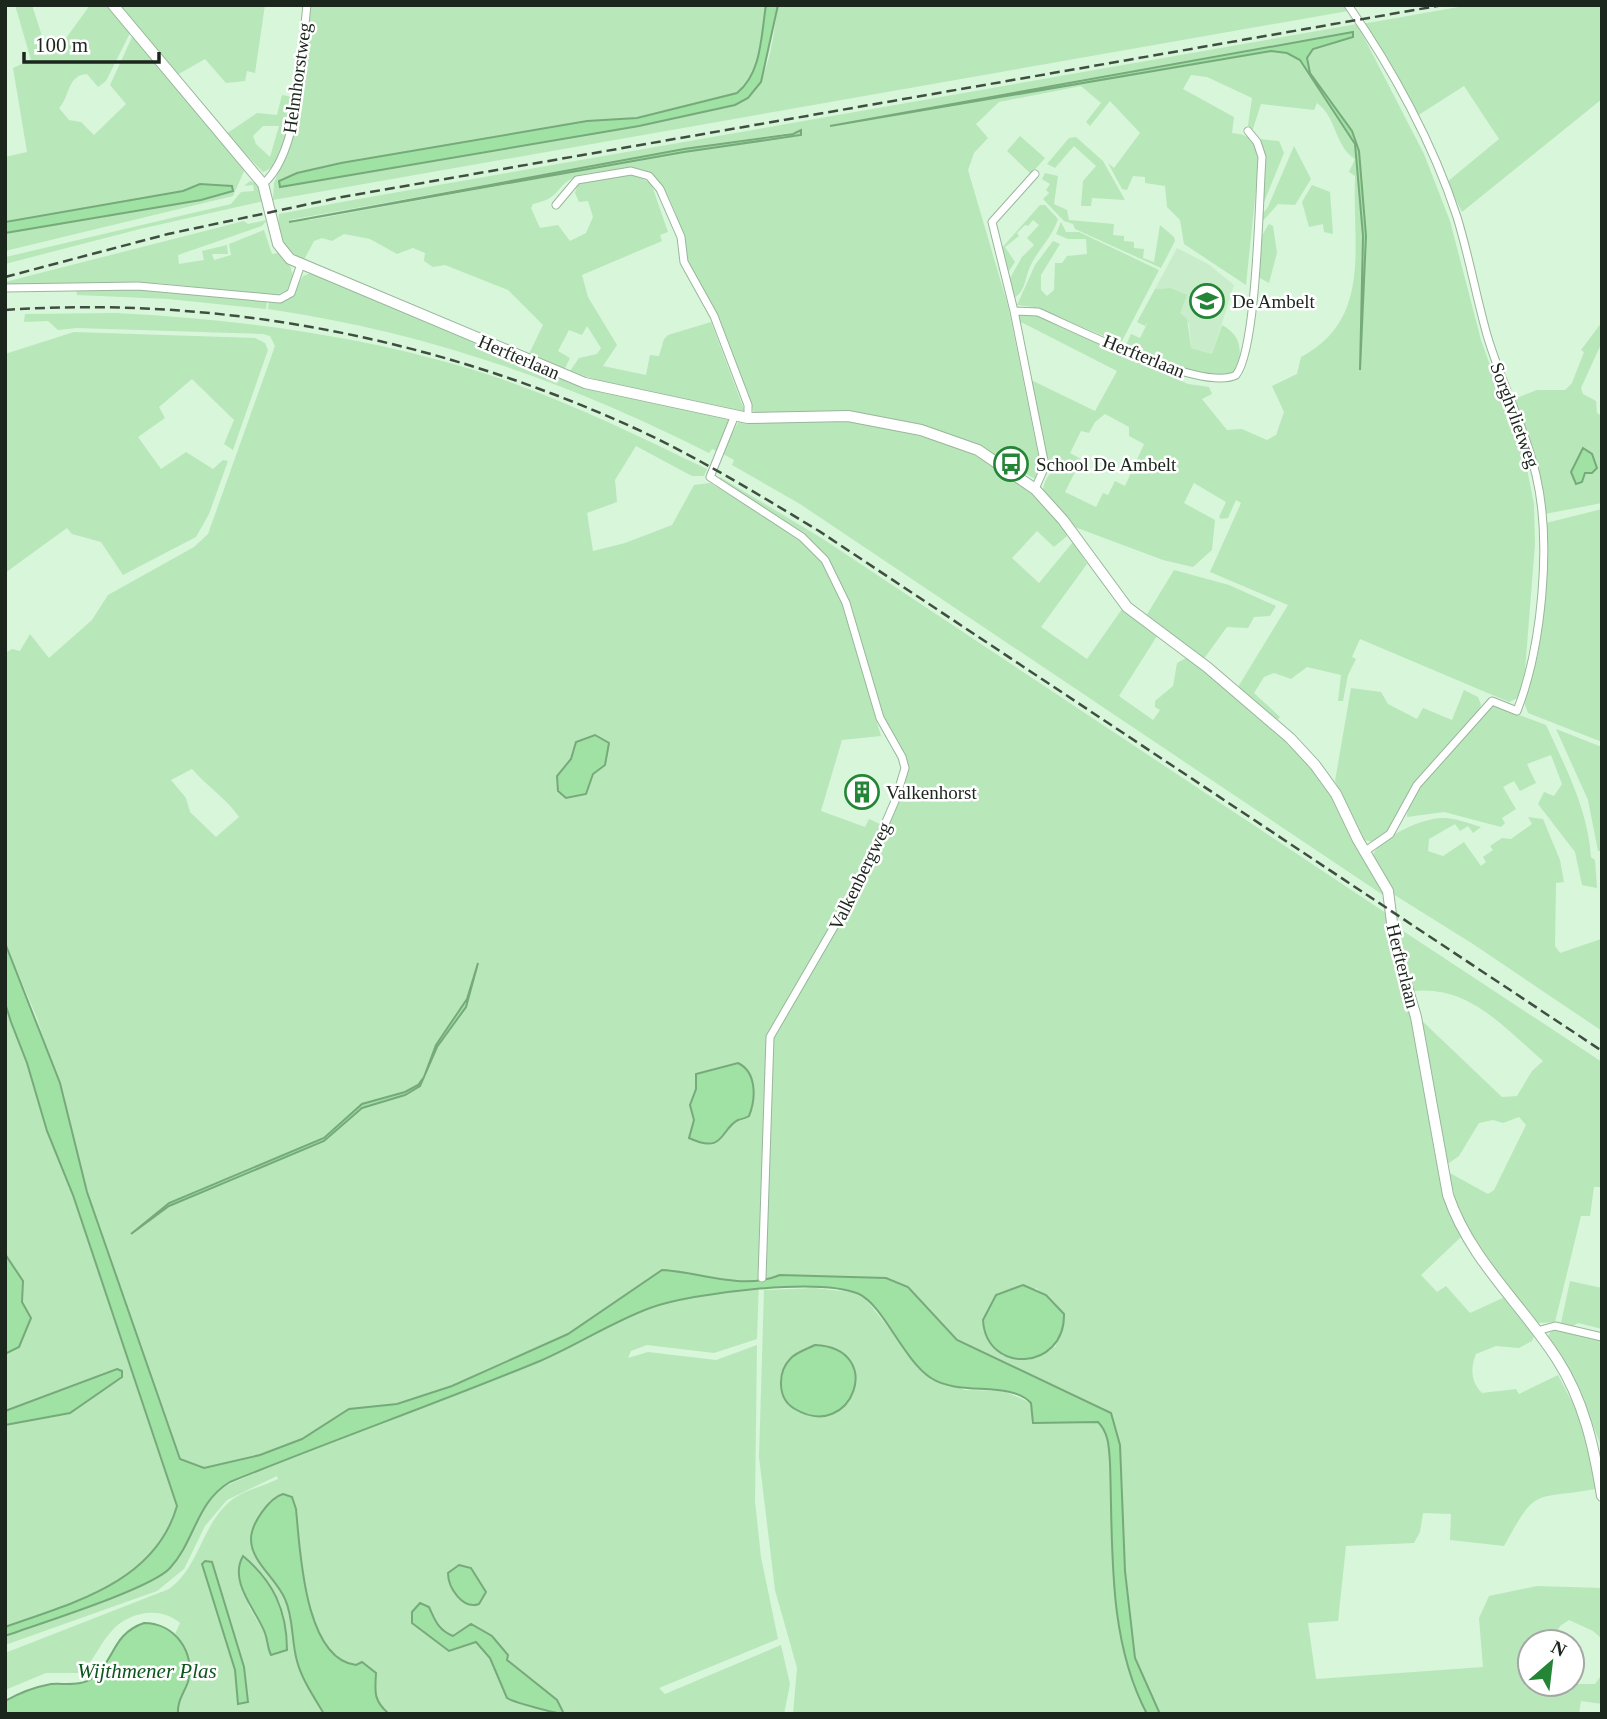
<svg xmlns="http://www.w3.org/2000/svg" width="1607" height="1719" viewBox="0 0 1607 1719" font-family="'Times New Roman',serif">
<style>
.built{fill:#c9edcb}
.green{fill:#b8e7ba;fill-rule:evenodd}
.water{fill:#9fe2a4;stroke:#77aa7b;stroke-width:2}
.lines{fill:none;stroke-linecap:round;stroke-linejoin:round}
.street-casing{stroke:#99b69b;stroke-width:9}
.secondary-casing{stroke:#99b69b;stroke-width:12}
.street{stroke:#fff;stroke-width:7}
.secondary{stroke:#fff;stroke-width:10}
.rail{stroke:#404e41;stroke-width:2.5;stroke-dasharray:10 5;stroke-linecap:butt}
.labels{text-anchor:middle;dominant-baseline:central;stroke-width:5;stroke-linejoin:round;paint-order:stroke}
.street-label{font-size:19px;fill:#1b261c;stroke:#fff}
.poi-label{font-size:19px;fill:#1b261c;stroke:#fff;text-anchor:start}
.water-label{font-size:21px;font-style:italic;fill:#0c551d;stroke:#fff}
</style>
<rect width="100%" height="100%" fill="#d8f6da"/>
<path class="built" d="M1177,248L1208,264L1234,285L1212,354L1191,348L1189,324L1180,313L1170,288L1155,289Z"/>
<path class="green" d="M15,5H32L48,55L59,48L90,5H107L130,29V33L106,81L98,87L87,74C67,75 70,97 59,108L69,120L81,122L94,135L126,104L110,85L133,35L245,169L233,196L5,251V233L201,200L232,191V186C215,183 199,182 183,191L5,222V157L27,152L13,68L31,60Z
M120,5H265L255,73L247,71L245,81L226,83L205,59L177,75Z
M311,5H766C761,36 762,71 737,93L637,118L587,121L341,163L297,173L281,187L639,126L735,105C771,87 772,40 778,5H1343L1348,11L273,200L274,183L293,136Z
M1470,5H1602V99L1462,212L1447,182L1499,139L1464,86L1417,116L1362,24Z
M1357,24L1424,154L1450,221L1481,340L1527,469L1534,504L1535,544L1524,683L1518,698L1509,702L1360,639L1352,657L1356,659L1348,675L1343,701H1338L1341,675L1307,667L1291,679L1274,673L1264,677L1254,693L1280,717L1277,720L1238,687L1288,605L1210,572L1241,503L1236,500L1228,518L1221,519L1219,517L1226,502L1194,483L1184,503L1215,520L1212,550L1193,567L1163,560L1072,526L1043,490C1046,471 1058,467 1077,468L1065,492L1096,507L1103,493L1108,495L1115,481L1125,486L1144,444L1129,436V427L1105,414L1095,422L1089,433L1081,431L1070,453L1081,459L1079,463L1059,465L1048,462L1029,379L1095,411L1117,371L1019,321V315L1029,312L1151,363L1150,367L1188,384L1209,387L1212,394L1202,399L1227,430L1242,429L1267,440L1276,435L1284,412L1272,386L1297,374L1301,357C1373,319 1352,245 1355,176L1349,172L1355,159C1335,147 1336,116 1317,103L1314,110L1261,104L1252,132L1248,125L1252,98L1207,77L1191,75L1183,89L1234,117L1232,133C1252,135 1254,141 1259,160L1246,285L1184,244L1180,220L1167,207L1165,186L1145,183V177L1133,176L1127,190L1122,189L1108,163L1114,168L1140,133L1110,101L1090,126L1086,122L1101,103L1081,86L999,102L976,124L988,138L974,153L968,170L1008,306L1040,464L1035,479L967,440L914,424L754,412L722,327L685,254C686,239 680,227 675,212C659,170 642,164 599,172C591,173 580,174 573,178C554,188 561,198 533,204L531,208L540,228L558,225L570,241L586,233L593,217L588,201L579,202L575,193L578,183L633,174L651,183L668,232L660,235L662,241L582,275L588,297L617,345L603,366L646,375L650,355L659,356L664,339L668,335L711,322L745,412L618,387L570,371L579,358L597,354L601,348L587,326L582,335L569,330L558,351L570,358L563,372L528,356L543,325L508,290L445,265L433,267L424,261L425,253L413,248L397,254L370,239L344,234L332,241L322,238L314,241L304,260C286,253 276,233 279,214L347,201ZM1354,34L1353,37L1313,49L1307,58L1310,73L1352,131L1359,151L1366,236L1360,370L1363,236L1357,151C1353,138 1307,65 1298,58C1290,53 1280,52 1271,51L830,126ZM797,132L801,135L684,152L310,220H289L684,149Z
M282,95L293,97C290,117 285,166 263,172L226,134L257,113L277,115ZM263,126H279L270,157L256,144L253,136Z
M1020,136L1045,158L1031,174L1007,151Z
M1076,137L1103,161L1125,200L1092,198L1091,206H1081L1083,181L1096,166L1074,146L1055,168L1047,164L1069,138Z
M1258,139L1279,141L1284,153L1262,207Z
M1294,146L1311,179L1295,205L1278,204L1260,224V217L1268,207Z
M1045,173L1058,176L1054,204L1067,210L1069,220L1114,224L1113,235L1124,236V241L1134,242V248L1144,249L1143,258L1154,262L1160,225L1174,237L1175,241L1161,268L1075,229L1073,224L1064,221L1043,199L1049,193L1046,190L1050,184L1042,179Z
M250,181L257,184L264,201L140,229L5,264V257L10,256L231,204L241,192L254,191L253,185L244,186Z
M1312,185L1330,192L1333,234L1324,232L1323,224L1309,227L1302,202Z
M1040,205H1045L1058,219C1052,238 1037,250 1029,269C1025,279 1025,292 1014,298L1009,280L1022,257L1034,245L1027,238L1039,225L1033,220L1028,226L1025,225L1017,233L1019,236L1005,247L1015,262L1009,271L1001,249Z
M267,220L262,226L178,255L179,264L204,260L202,251L227,245L228,254H212L214,260L231,255L229,244L264,230L272,254L278,253L289,262L293,276L287,290L276,295L157,283L5,285V282L244,221L248,224Z
M1061,222L1066,232H1079L1159,270L1121,343L1033,307L1017,305L1035,265L1053,241L1060,244L1041,275V290L1047,296L1054,290L1055,263H1062L1067,256L1087,254L1086,239H1068L1056,234Z
M1269,224L1273,226L1277,253L1269,283L1260,278C1255,259 1258,239 1269,224Z
M311,273L553,375L727,418L730,422L717,451L712,449L709,453C569,382 425,332 268,309L269,301L280,302L291,297L303,276Z
M76,288L170,290L267,301L266,309L168,299L77,295Z
M1170,288L1187,295L1180,313L1187,319L1191,348L1212,354L1222,325C1242,336 1242,351 1237,370C1208,388 1154,357 1126,345L1131,334L1140,338L1148,322L1145,326L1137,322L1155,289Z
M116,313C232,319 345,333 457,365C544,390 625,429 707,469L704,476H692L636,446L615,480L617,502L587,513L593,551L625,543L672,525L694,485L710,483L796,536L821,561L838,589L881,736L842,740L821,811L865,827L869,819L882,825L832,929L767,1047L757,1339L714,1353L647,1345L631,1351L628,1358L648,1352L716,1360L757,1345L755,1501L761,1557L778,1639L659,1688L665,1694L781,1645L790,1684L784,1714H342L281,1534L254,1555L276,1581L285,1599L290,1612L297,1663L324,1714H178C176,1684 205,1667 175,1634L180,1623C160,1605 126,1612 110,1633C99,1645 93,1663 80,1673H46L5,1690V1653L169,1589C199,1567 201,1528 228,1503C242,1490 262,1487 278,1479L277,1476L227,1500L205,1526L184,1569L157,1591L5,1645V1636L139,1586L184,1548L205,1503L215,1491L274,1464L200,1490L153,1567L91,1598L5,1627V997L82,1170L57,1075L52,1068L37,1018L5,943V653L12,649L20,651L30,634L49,658L92,620L108,595L194,547L208,534L275,346L270,336L263,334L77,328L58,330L48,321L24,322L25,314ZM192,769C207,786 227,799 239,817L216,837L190,812L186,798L171,780ZM240,1561C277,1588 287,1603 287,1650L267,1648L266,1635L249,1607Z
M1602,322V342L1581,388L1583,394L1596,401L1597,413L1602,416V503L1545,514L1527,432L1514,399L1537,390H1565L1572,383L1584,352L1581,350Z
M74,332L255,338L265,343L268,350L233,450L224,444L234,420L192,379L159,407L165,418L138,437L161,469L186,452L213,469L223,460L228,461L209,514L196,537L123,575L101,542L72,534L67,528L5,573V354Z
M831,418C910,433 994,444 1048,510C1055,518 1065,526 1067,536L1054,547L1037,531L1012,558L1039,583L1073,542L1087,564L1041,627L1087,659L1122,609L1157,636L1119,696L1153,720L1160,710L1155,707V701L1173,686L1177,663L1186,658C1232,693 1296,738 1328,788C1350,822 1367,861 1386,897L800,504L732,465L734,460L721,453L739,421Z
M720,477L823,539L1386,913C1387,950 1403,982 1412,1017C1429,1089 1428,1170 1461,1237L1421,1275L1437,1292L1446,1286L1470,1313L1505,1297L1534,1336L1532,1341L1519,1348L1496,1346L1476,1354C1470,1369 1471,1382 1482,1393L1516,1389L1519,1394L1558,1375L1582,1421L1596,1489C1532,1500 1537,1486 1504,1546L1450,1540L1451,1514L1423,1513L1420,1532L1414,1543L1346,1546L1338,1621L1308,1623L1316,1679L1483,1667L1479,1618L1489,1596L1537,1586L1602,1588V1639L1593,1631L1569,1620L1560,1626L1552,1642H1530V1684H1595L1602,1674V1704L1581,1701L1579,1714H1160L1135,1658L1125,1571L1120,1445L1111,1413L957,1340L908,1287L886,1278L780,1275L764,1279L772,1041L850,904L906,776L882,715L852,612L835,574L821,553L718,481ZM1036,1288L1061,1310L1056,1346L1036,1357L1003,1356L985,1333Z
M1602,509V742L1528,713L1524,702L1538,654L1546,523Z
M1174,570L1229,585L1276,606L1270,616L1254,617L1248,628L1227,627L1203,660L1146,616Z
M1351,688L1381,692L1388,704L1417,719L1423,708L1452,720L1464,690L1478,697L1481,705L1478,712L1414,786L1391,830L1374,842L1363,840L1335,781Z
M1492,705L1546,725C1566,768 1588,810 1591,857L1595,860L1597,888L1582,885L1575,852L1538,804L1544,792L1554,796L1562,784L1551,755L1527,764L1536,783L1520,791L1514,781L1503,787L1516,809L1502,818L1505,823L1501,827L1444,812L1407,817C1407,792 1473,725 1492,705Z
M1556,729L1602,747V851H1598L1588,800Z
M1528,817L1543,819L1560,860L1564,882L1556,883L1555,946L1560,953L1601,939L1602,1031L1473,944L1393,894L1373,855C1380,837 1424,817 1444,818C1456,818 1470,824 1481,827L1473,833L1468,826L1460,831L1455,824L1429,839L1428,851L1443,856L1464,842L1481,866L1486,862L1483,857L1493,850L1490,846L1502,838L1511,839L1532,824Z
M1394,925L1602,1062V1187H1594L1590,1216H1581L1555,1322L1538,1323C1495,1270 1465,1241 1448,1172L1488,1194L1494,1190L1526,1125L1519,1117L1503,1123L1493,1120L1479,1123L1459,1156L1446,1165L1420,1019L1502,1097L1517,1096L1532,1071L1543,1061C1503,1027 1470,985 1412,991Z
M1570,1281L1602,1288V1329L1578,1323L1573,1326L1561,1323Z
M814,1288L851,1292L865,1298L924,1373L965,1390L1004,1391L1031,1403L1033,1423L1098,1422C1109,1433 1109,1448 1110,1463C1113,1546 1107,1639 1147,1714H793L797,1668L775,1590L759,1457L764,1290ZM825,1345L847,1356L838,1411L815,1417L787,1404Z
M1557,1330L1602,1341V1448L1583,1401L1547,1338L1551,1331Z"/>
<path class="water" d="M766,5H778L761,82L748,98L735,105L639,126L280,187L279,181L297,173L341,163L587,121L637,118L737,93C762,73 761,35 766,5Z
M1353,32V37L1313,49L1307,58L1310,73L1352,131L1359,151L1366,236L1360,370L1363,236L1355,144L1300,60L1287,53L1271,51L830,126Z
M801,130V135L684,152L289,222L684,149L793,134Z
M200,184L232,186L233,191L201,200L5,233V222L183,191Z
M1583,448L1592,454L1597,468L1592,473H1585L1582,482L1576,484L1571,472Z
M595,735L609,743L605,765L593,774L586,794L566,798L558,791L557,776L571,759L576,742Z
M5,943L60,1083L87,1192L180,1459L204,1468L260,1455L302,1439L349,1409L397,1404L452,1386L568,1334L662,1270C701,1272 742,1291 780,1275L886,1278L908,1287L957,1340L1111,1413L1120,1445L1125,1571L1135,1658L1160,1714H1147C1107,1639 1113,1546 1110,1463C1109,1448 1109,1433 1098,1422L1033,1423L1031,1403C1009,1380 960,1397 931,1378C904,1361 883,1305 859,1294C819,1277 691,1293 650,1308C612,1322 577,1345 540,1361C438,1403 333,1440 230,1482C196,1502 195,1541 170,1568C151,1589 38,1624 5,1636V1627C72,1603 155,1583 177,1506L73,1195L47,1131L27,1063L11,1022L5,1003Z
M478,963L466,1007L437,1047L420,1086L405,1095L362,1108L324,1141L169,1206L131,1234L169,1203L324,1138L362,1104L405,1092L418,1085L424,1077L436,1045L467,999Z
M738,1063C757,1072 756,1099 749,1116C746,1118 742,1119 738,1120C720,1129 725,1155 689,1138L694,1120L690,1105L696,1089V1074Z
M5,1254L23,1281L22,1302L31,1318L19,1347L5,1354Z
M1023,1285L1046,1295L1064,1314C1065,1371 986,1375 983,1320L996,1295Z
M815,1345C887,1348 852,1443 795,1409C777,1399 777,1372 791,1358C797,1352 807,1349 815,1345Z
M117,1369L122,1371V1377L70,1413L5,1425V1411Z
M283,1494L292,1497L296,1509C300,1549 304,1659 356,1665L362,1662L376,1673C375,1692 373,1700 389,1714H324C314,1697 302,1680 297,1661C291,1640 294,1619 285,1599C276,1578 251,1562 251,1539C251,1524 269,1498 283,1494Z
M243,1556C273,1581 287,1610 287,1650L271,1655C267,1647 268,1641 265,1633C257,1611 228,1582 243,1556Z
M205,1561L212,1562L244,1667L248,1702L238,1704L235,1670L202,1564Z
M459,1565L471,1568L486,1592L479,1604C463,1610 448,1588 448,1573Z
M420,1603L429,1607C435,1620 438,1630 453,1636L471,1624L492,1636L508,1655L507,1660L557,1700L564,1714C557,1714 513,1702 507,1698L490,1658L476,1642L449,1651L412,1623V1612Z
M144,1623C175,1623 196,1653 188,1682C184,1693 177,1701 178,1714H5V1701C19,1693 35,1687 51,1684C66,1683 81,1687 94,1677C115,1660 112,1634 144,1623Z"/>
<g class="lines">
<g class="street-casing">
<path id="street" d="M1348,5C1392,68 1433,143 1457,217C1469,256 1476,296 1487,335C1501,383 1525,427 1536,475C1552,542 1542,647 1517,711L1492,701L1417,785L1390,834L1364,852
M1035,174L992,222L1014,311L1045,466L1035,489
M263,184C301,152 301,53 307,5
M556,205L577,180L631,171L649,176L660,189L681,237L684,262L714,316L748,405V418
M5,288L138,286L280,299L291,293L301,264
M1014,311L1038,312C1075,328 1203,393 1236,375C1257,349 1259,198 1262,157L1257,142L1248,131
M735,415L710,477L802,537L825,560L846,603L880,718L902,757L905,768L895,801L860,882L770,1037L762,1278
M1537,1331L1555,1326L1602,1337"/>
</g>
<g class="secondary-casing">
<path id="secondary" d="M113,5L263,184L278,244L290,259L585,383L748,418L848,416L921,430L978,450L1035,489L1063,520L1127,607L1207,667L1290,738L1315,765L1336,794L1358,840L1388,891L1395,946L1416,1017L1448,1195C1470,1260 1521,1303 1557,1359C1584,1401 1594,1447 1602,1496"/>
</g>
<use href="#street" class="street"/>
<use href="#secondary" class="secondary"/>
<path class="rail" d="M5,277L168,234L342,197L1443,5
M5,310C224,295 445,340 643,432C704,461 761,496 819,531L1602,1051"/>
</g>
<defs>
<g id="school-ring" transform="scale(1.75)"><circle r="9.5" fill="#fff" stroke="#258537" stroke-width="1.5"/><path d="M0-5L7-2L0 1L-7-2ZM-4 1L0 2.5L4 1V4Q0 6-4 4Z" fill="#258537"/></g>
<g id="bus-ring" transform="scale(1.75)"><circle r="9.5" fill="#fff" stroke="#258537" stroke-width="1.5"/><path d="M-5-6H5V4H4V6H2V4H-2V6H-4V4H-5ZM-3.5-4V0h7V-4ZM-3.5 1.2v1.5H-2V1.2ZM2 1.2v1.5H3.5V1.2Z" fill="#258537"/></g>
<g id="building-ring" transform="scale(1.75)"><circle r="9.5" fill="#fff" stroke="#258537" stroke-width="1.5"/><path d="M-4-6H4V6H1V3H-1V6H-4ZM-2.5-4.3h1.7v1.8h-1.7ZM.8-4.3h1.7v1.8H.8ZM-2.5-1h1.7V.8h-1.7ZM.8-1h1.7V.8H.8Z" fill="#258537"/></g>
</defs>
<g fill-rule="evenodd">
<use href="#school-ring" x="1207" y="301"/>
<use href="#bus-ring" x="1011" y="464"/>
<use href="#building-ring" x="862" y="792"/>
</g>
<g class="labels">
<g class="street-label">
<text transform="translate(297 78) rotate(-82)">Helmhorstweg</text>
<text transform="translate(1144 356) rotate(22)">Herfterlaan</text>
<text transform="translate(519 357) rotate(23)">Herfterlaan</text>
<text transform="translate(1515 415) rotate(70)">Sorghvlietweg</text>
<text transform="translate(860 876) rotate(-64)">Valkenbergweg</text>
<text transform="translate(1403 966) rotate(76)">Herfterlaan</text>
</g>
<g class="poi-label">
<text x="1232" y="301">De Ambelt</text>
<text x="1036" y="464">School De Ambelt</text>
<text x="886" y="792">Valkenhorst</text>
</g>
<g class="water-label">
<text x="147" y="1671">Wijthmener Plas</text>
</g>
</g>
<rect width="1607" height="1719" fill="none" stroke="#1b261c" stroke-width="14"/>
<g transform="translate(1551 1663) rotate(28)"><circle r="33" fill="#ffffff" stroke="#a4a8a4" stroke-width="2"/>
<path d="M0-5L12 26L0 18L-12 26Z" fill="#258537"/>
<text y="-10" font-size="19" font-weight="bold" text-anchor="middle" fill="#1b261c">N</text>
</g>
<path d="M24 52v10h135v-10" fill="none" stroke="#1b261c" stroke-width="3.5"/>
<text x="35" y="52" font-size="21" fill="#1b261c" stroke="#ffffff" stroke-width="5" paint-order="stroke">100 m</text>
</svg>
